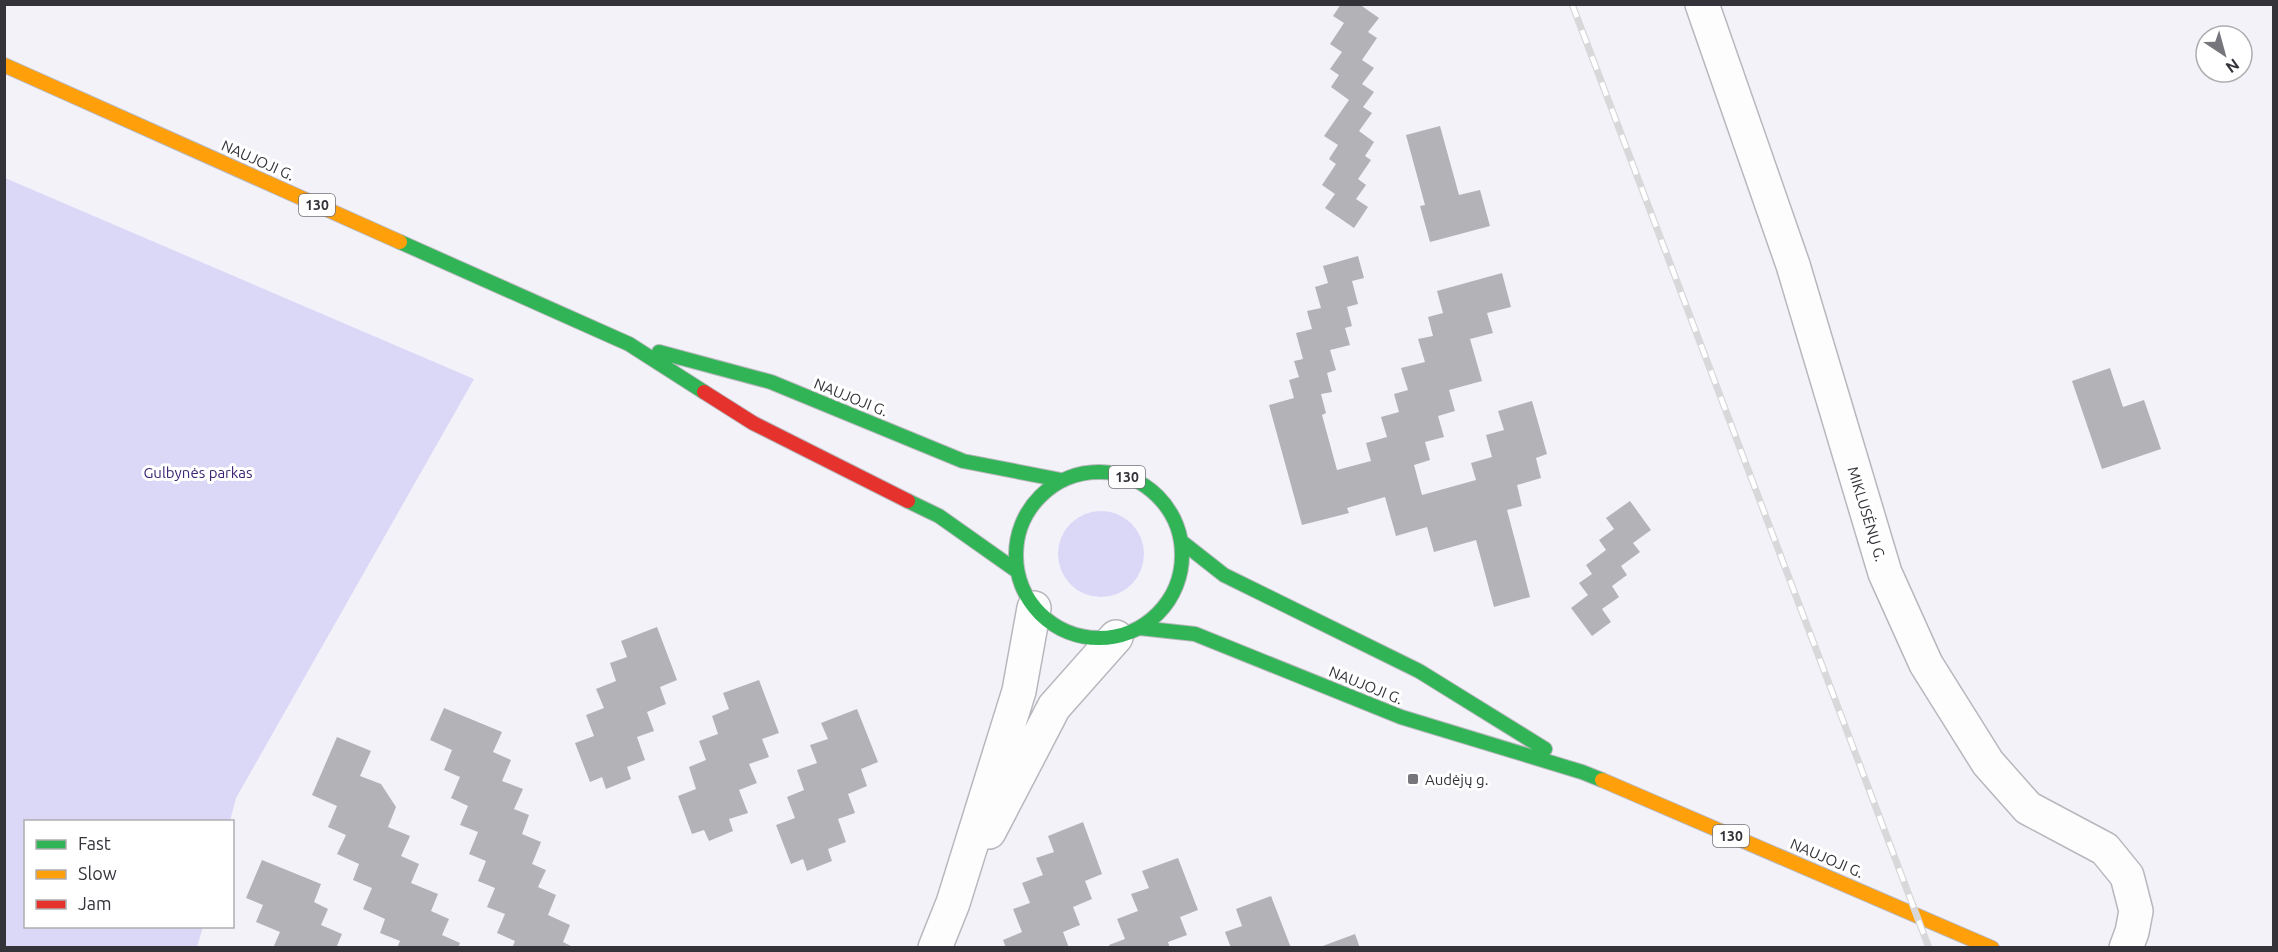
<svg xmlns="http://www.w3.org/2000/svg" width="2278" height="952" viewBox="0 0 2278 952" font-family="Ubuntu,sans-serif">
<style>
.green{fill:#dbd7f7}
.building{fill:#b2b2b7}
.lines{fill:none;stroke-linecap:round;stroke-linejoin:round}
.street-casing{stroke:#b8b7bd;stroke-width:36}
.fast-casing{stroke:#b8b7bd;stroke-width:16}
.slow-casing{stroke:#b8b7bd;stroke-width:16}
.jam-casing{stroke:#b8b7bd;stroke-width:16}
.street{stroke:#fdfdfe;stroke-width:33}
.fast{stroke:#30b455;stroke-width:14}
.slow{stroke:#ff9f0a;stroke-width:14}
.jam{stroke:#e5322d;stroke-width:14}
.rail-casing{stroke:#d8d8da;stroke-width:7}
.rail{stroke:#fff;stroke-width:4.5;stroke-dasharray:14;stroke-linecap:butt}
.poi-dot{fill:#77767d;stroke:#fff;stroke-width:2}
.labels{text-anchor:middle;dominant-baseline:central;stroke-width:6;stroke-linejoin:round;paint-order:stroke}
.shield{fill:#fff;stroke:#717075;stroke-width:1.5}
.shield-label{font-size:14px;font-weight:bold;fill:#34333a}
.street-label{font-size:15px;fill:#34333a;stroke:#fff}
.park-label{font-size:15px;fill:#3b2573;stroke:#fff}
.poi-label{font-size:15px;fill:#34333a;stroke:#fff;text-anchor:start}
</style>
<rect width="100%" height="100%" fill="#f3f2f9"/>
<path class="green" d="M5,178L474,379L236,798L230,821L26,822V926L203,927L197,947H5Z
M1058 554a43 43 0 1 1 86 0a43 43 0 1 1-86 0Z"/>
<path class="building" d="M1341,4H1359L1379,18L1368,32L1377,38L1362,60L1374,68L1362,84L1374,92L1363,107L1372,113L1359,131L1374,142L1365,156L1371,160L1358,179L1366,185L1356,199L1368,207L1354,228L1325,208L1335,194L1322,185L1336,164L1329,159L1338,145L1324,136L1349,100L1331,87L1339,75L1330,69L1342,52L1330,44L1344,23L1333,16Z
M1440,126L1459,195L1480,190L1490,226L1430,242L1420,206L1425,205L1406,135Z
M1358,256L1364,278L1352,281L1358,304L1347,307L1352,326L1345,328L1350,345L1330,350L1336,370L1327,373L1332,392L1321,394L1326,413L1322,415L1337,470L1371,461L1366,443L1387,437L1381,417L1399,412L1394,394L1408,390L1401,368L1425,362L1418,339L1433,336L1428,317L1443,313L1437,291L1502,273L1511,307L1487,313L1493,333L1470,339L1482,381L1449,390L1455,411L1438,416L1444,437L1425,442L1430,460L1414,465L1422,495L1476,480L1471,463L1492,457L1486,435L1504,430L1498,411L1532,401L1547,454L1536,458L1541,478L1517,485L1522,506L1507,510L1530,597L1494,607L1476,540L1434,552L1427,527L1396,536L1385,497L1347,508L1349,513L1302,525L1269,405L1294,398L1289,380L1299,377L1294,361L1303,359L1296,333L1312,329L1307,311L1321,308L1315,287L1328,283L1323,266Z
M2110,368L2123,407L2144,400L2161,449L2102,469L2072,381Z
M1630,501L1651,530L1633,543L1640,552L1621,566L1627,575L1612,586L1619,597L1602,609L1611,622L1592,636L1571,608L1588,595L1579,583L1592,574L1586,565L1606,550L1599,540L1614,529L1606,518Z
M657,627L677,680L660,687L666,704L647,712L654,731L637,737L645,760L627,767L631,779L606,789L602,777L590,782L575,743L594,736L586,715L604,708L596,689L616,681L610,663L627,657L621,641Z
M759,680L779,733L762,739L769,757L749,764L757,783L739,790L748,813L729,819L733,831L709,841L704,830L692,834L678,796L696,789L689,767L706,760L699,741L718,734L712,716L729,709L723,693Z
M444,708L502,732L493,752L511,760L502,781L523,789L514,809L529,815L522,834L541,842L532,864L546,870L538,887L556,895L548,915L570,925L563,942L575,948H512L515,941L497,933L505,914L487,907L495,888L478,881L486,861L469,854L478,832L460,825L468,806L451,798L460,777L444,770L452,750L430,740Z
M857,709L878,762L861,769L867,786L848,794L855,813L838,819L846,842L828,849L832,861L807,871L803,859L791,864L776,825L795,818L787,797L804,790L797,770L817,763L810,745L828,739L821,723Z
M337,737L371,751L360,776L381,784L396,807L388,827L410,836L401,856L419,864L411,883L438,894L431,911L449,919L442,935L460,943L458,948H397L400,941L380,933L385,919L363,909L372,888L353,880L359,864L337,854L346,835L328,827L337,806L312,795Z
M1083,822L1102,874L1085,881L1092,899L1073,907L1080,925L1063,932L1069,948H1006L1003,940L1022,932L1013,909L1030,903L1022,883L1043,875L1036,858L1054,852L1048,836Z
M1178,858L1198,910L1180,917L1187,935L1168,942L1170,948H1110L1109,945L1125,939L1117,919L1138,911L1131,894L1149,888L1142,871Z
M262,860L321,884L314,902L328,909L321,925L342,934L336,948H273L280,932L256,922L263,905L246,898Z
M1271,896L1291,948H1231L1225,932L1242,926L1236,909Z
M1355,934L1360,948H1320V947Z"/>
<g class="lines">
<g class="street-casing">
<path id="street" d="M1702,4L1793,265L1885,573L1926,664L1988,763L2028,808L2105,849L2127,876L2136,911L2132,932L2126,948
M989,832L1054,707L1116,637
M935,948L953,903L1019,691L1034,608"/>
</g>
<g class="fast-casing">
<path id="fast" d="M400,242L629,344L704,392
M659,352L771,382L963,461L1061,480
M1016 555a83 83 0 1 1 166 0a83 83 0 1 1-166 0Z
M908,501L939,516L1017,571
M1182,542L1224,575L1419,671L1545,749
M1140,628L1195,634L1401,717L1582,772L1602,780"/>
</g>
<g class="slow-casing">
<path id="slow" d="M4,65L400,242
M1602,780L1992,948"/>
</g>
<g class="jam-casing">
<path id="jam" d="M704,392L753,423L908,501"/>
</g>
<use href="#street" class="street"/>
<use href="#fast" class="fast"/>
<use href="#slow" class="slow"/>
<use href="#jam" class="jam"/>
<g class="rail-casing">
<path id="rail" d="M1572,4L1929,948"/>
</g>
<use href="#rail" class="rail"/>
</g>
<rect class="poi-dot" x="1407" y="773" width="12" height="12" rx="3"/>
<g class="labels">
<g class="shield">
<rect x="299" y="194" width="36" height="22" rx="4.5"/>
<rect x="1109" y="466" width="36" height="22" rx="4.5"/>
<rect x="1713" y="825" width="36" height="22" rx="4.5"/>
</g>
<g class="shield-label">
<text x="317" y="205">130</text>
<text x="1127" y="477">130</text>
<text x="1731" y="836">130</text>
</g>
<g class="street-label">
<text transform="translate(258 160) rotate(24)">NAUJOJI G.</text>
<text transform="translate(851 397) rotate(22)">NAUJOJI G.</text>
<text transform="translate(1867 514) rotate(73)">MIKLUSĖNŲ G.</text>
<text transform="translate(1366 685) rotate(22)">NAUJOJI G.</text>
<text transform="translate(1827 858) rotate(23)">NAUJOJI G.</text>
</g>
<g class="park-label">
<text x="198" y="472">Gulbynės parkas</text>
</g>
<g class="poi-label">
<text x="1425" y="779">Audėjų g.</text>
</g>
</g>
<rect width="2278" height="952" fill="none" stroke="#34333a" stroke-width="12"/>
<rect x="24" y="820" width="210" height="108" fill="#ffffff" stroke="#aeadb0" stroke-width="1.5"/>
<rect x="36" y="840" width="30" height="9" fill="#30b455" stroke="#aeadb0" stroke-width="1.5"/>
<text x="78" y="850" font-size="18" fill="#34333a">Fast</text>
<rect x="36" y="870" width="30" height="9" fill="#ff9f0a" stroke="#aeadb0" stroke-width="1.5"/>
<text x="78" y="880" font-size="18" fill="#34333a">Slow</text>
<rect x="36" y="900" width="30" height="9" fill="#e5322d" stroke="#aeadb0" stroke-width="1.5"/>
<text x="78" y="910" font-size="18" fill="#34333a">Jam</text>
<g transform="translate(2224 54) rotate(144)"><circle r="28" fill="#ffffff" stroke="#aeadb0" stroke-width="1.5"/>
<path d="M0-4.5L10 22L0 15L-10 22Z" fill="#77767d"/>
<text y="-9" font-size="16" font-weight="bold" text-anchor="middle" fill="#34333a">N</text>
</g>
</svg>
